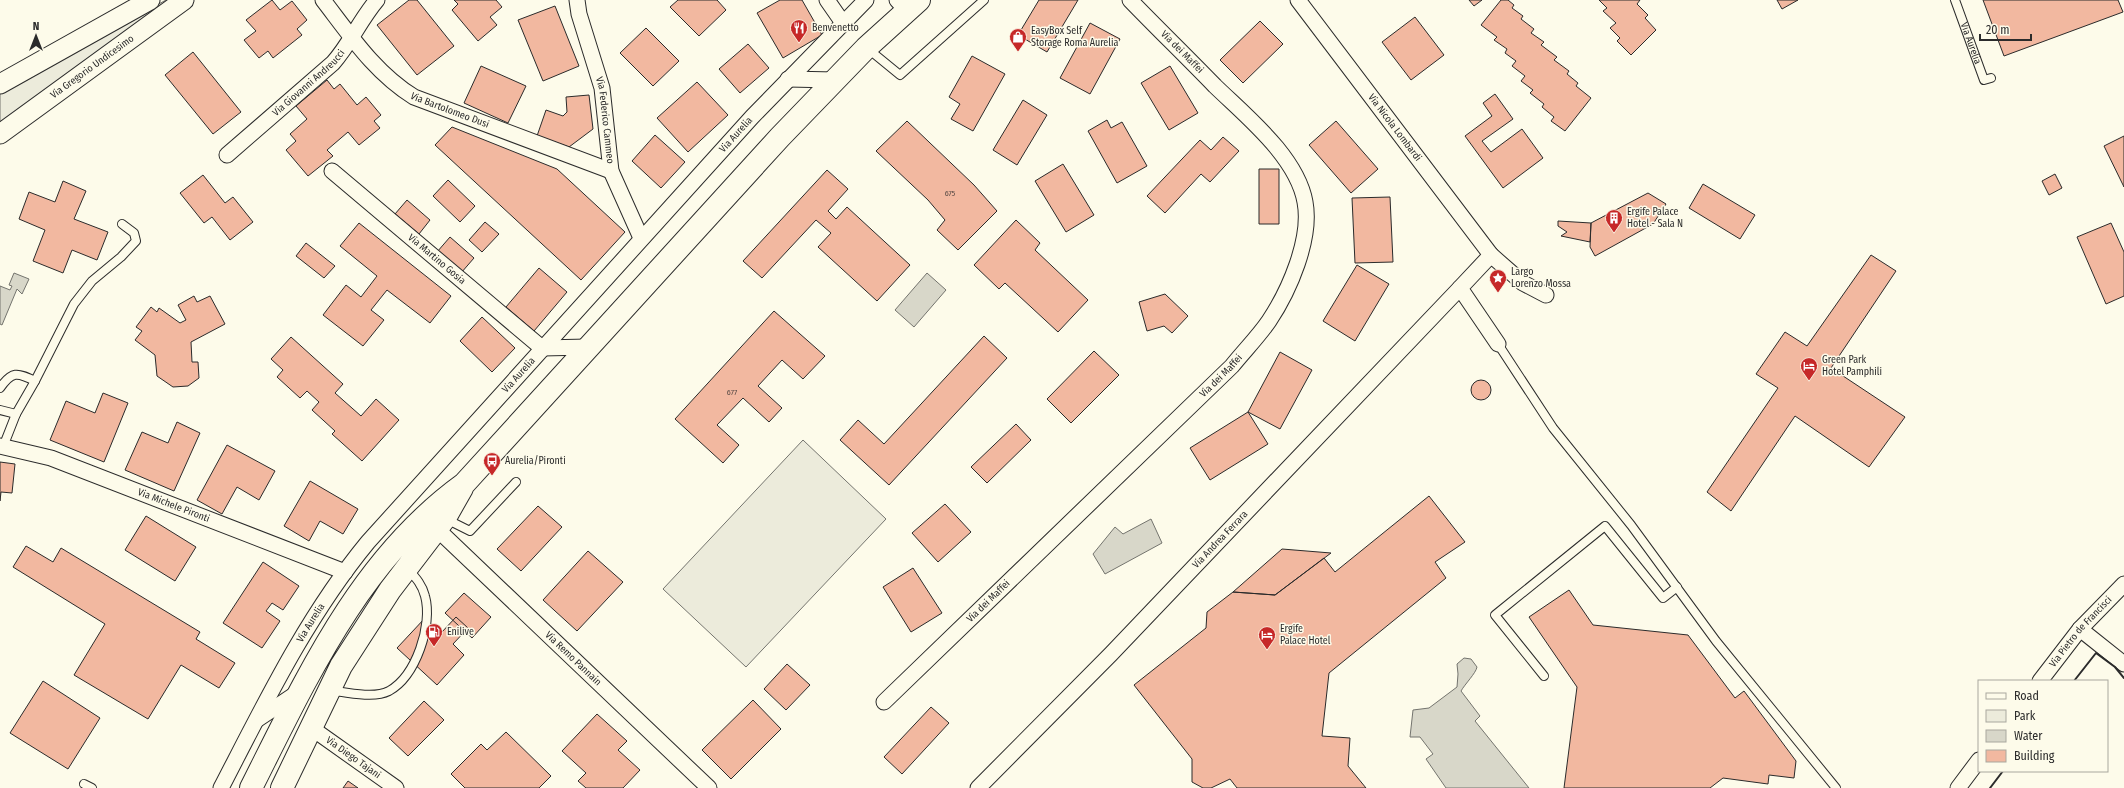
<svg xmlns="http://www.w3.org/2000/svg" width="2124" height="788" viewBox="0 0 2124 788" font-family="'Fira Sans Condensed',sans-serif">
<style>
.green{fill:#ecebdb;stroke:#74746e}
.water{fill:#d8d7c9;stroke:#74746e}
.building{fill:#f2b8a0;stroke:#2b2b2b}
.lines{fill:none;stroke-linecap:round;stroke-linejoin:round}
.service-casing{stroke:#2b2b2b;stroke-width:10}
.minor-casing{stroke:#2b2b2b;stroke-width:17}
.tertiary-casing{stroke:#2b2b2b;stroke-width:21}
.primary-casing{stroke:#2b2b2b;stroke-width:24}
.service{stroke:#fdfbea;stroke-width:8}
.minor{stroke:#fdfbea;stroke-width:15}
.tertiary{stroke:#fdfbea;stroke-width:19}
.primary{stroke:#fdfbea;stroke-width:22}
.wall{stroke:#2b2b2b;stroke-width:2}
.labels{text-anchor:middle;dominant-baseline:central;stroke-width:3;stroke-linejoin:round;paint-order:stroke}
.number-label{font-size:8px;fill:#5d4e48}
.poi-label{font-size:10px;fill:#2b2b2b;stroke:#fdfbea;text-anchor:start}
.street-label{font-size:10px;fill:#2b2b2b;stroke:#fdfbea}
</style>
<rect width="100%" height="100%" fill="#fdfbea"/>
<path class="green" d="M166,0H172L0,123V92Z
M803,440L886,519L746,667L663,589Z"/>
<path class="water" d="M14,273L29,279L22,294L17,289L2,325L0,324V286L10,290L12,286L9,285Z
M927,273L946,290L914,327L895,310Z
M1151,519L1162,543L1105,574L1093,554L1115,527L1123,534Z
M1464,658L1471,659L1477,667C1476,673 1465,684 1461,691L1480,716L1475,721L1529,788H1446L1426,759L1433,754L1420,737H1410L1413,710L1429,708L1457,687L1458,674L1457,664Z"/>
<path class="building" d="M272,0L280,10L292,1L307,20L297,29L302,35L273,58L268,51L259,58L244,40L256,31L246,20Z
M409,0H417L454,46L417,75L377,25Z
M454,0H496L502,7L490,17L497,25L478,41L452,10L458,4Z
M678,0H717L726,10L699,36L670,7Z
M780,0H802L822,35L783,58L757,13Z
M1039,0H1078L1047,52L1018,35Z
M1469,0H1482L1474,6Z
M1501,0H1508L1514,5L1512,8L1523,16L1521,19L1534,29L1531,33L1544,42L1541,45L1557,57L1554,60L1569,71L1567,74L1578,83L1576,86L1591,98L1565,131L1551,121L1554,117L1542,107L1544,104L1530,93L1533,90L1521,81L1525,76L1512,66L1516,61L1505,53L1507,49L1494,40L1497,37L1481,25Z
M1599,0H1640L1637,4L1648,15L1645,18L1656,30L1631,55L1617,41L1620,38L1610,28L1616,23L1603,11L1607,8Z
M1777,0H1798L1782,9Z
M1983,0H2118L2123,12L2004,56Z
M555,6L579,66L543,81L518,20Z
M1415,17L1444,55L1411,80L1382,42Z
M1260,21L1283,44L1243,83L1220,60Z
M1090,23L1120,39L1090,94L1060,78Z
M646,28L679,61L653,86L620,53Z
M748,44L769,68L740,93L719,69Z
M193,52L241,112L213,134L165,75Z
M972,56L1005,74L973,131L951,119L960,104L949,97Z
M481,66L526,86L508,123L464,103Z
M1170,66L1198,113L1169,130L1141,83Z
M327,80L334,89L340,84L357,105L366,97L381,115L374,121L380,128L359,145L348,132L327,150L333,156L308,176L286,150L296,141L290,134L307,119L296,106Z
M697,82L728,115L688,152L657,118Z
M1495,94L1513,119L1482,141L1491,152L1522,129L1543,158L1503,188L1465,136L1492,116L1483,103Z
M589,95L593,129L569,147L537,136L546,110L563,116L567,112L566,97Z
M1023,100L1047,115L1017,165L993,150Z
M1107,120L1111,128L1122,122L1147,166L1117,183L1088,131Z
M907,121L974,185L997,211L958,250L937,230L945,220L928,200L876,151Z
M1336,121L1378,169L1351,193L1309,145Z
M452,127L557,169L625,232L581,280L435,145Z
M655,135L685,162L661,188L632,161Z
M2124,136V187L2104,146Z
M1223,137L1239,151L1210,182L1201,174L1165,213L1147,196L1200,140L1211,150Z
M1063,164L1094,215L1066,232L1035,181Z
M1259,169H1279V224H1259Z
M827,170L848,189L828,211L836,219L847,207L910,265L877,301L818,247L831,233L816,220L762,278L743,261Z
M2055,174L2062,188L2049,195L2042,181Z
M203,175L225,203L233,197L253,222L230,240L212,217L204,223L180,193Z
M448,180L475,206L460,222L433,196Z
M63,181L86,191L74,219L108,232L97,260L72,250L63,273L33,261L45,230L19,219L29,192L55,202Z
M1703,184L1755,215L1740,239L1689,208Z
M1648,193L1666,204L1653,224L1595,256L1590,247L1591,223Z
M1390,197L1393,262L1355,263L1352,198Z
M407,200L430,220L419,234L395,214Z
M1016,220L1040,243L1035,250L1088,300L1058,332L1005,283L999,289L974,265Z
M1558,221L1591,223L1590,242L1561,236L1567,232L1558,226Z
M485,222L499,234L482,252L469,240Z
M359,223L451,296L430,323L387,290L371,310L384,320L363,346L323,315L346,285L361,297L377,276L340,246Z
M2111,223L2124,252V296L2106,304L2077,237Z
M450,237L474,258L461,273L437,252Z
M306,243L335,266L324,278L296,256Z
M1871,255L1896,271L1831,368L1905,417L1869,467L1795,416L1731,511L1707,492L1778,388L1756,374L1785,332L1807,346Z
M1357,265L1389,284L1355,341L1323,321Z
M539,268L567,292L534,331L506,307Z
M1165,294L1188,316L1172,333L1164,326L1147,331L1139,302Z
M194,296L197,302L210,296L225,324L191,342L192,362H198L199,378L188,386L173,387L157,376L155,355L135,340L142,331L136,327L151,307L157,312L159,308L180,323L186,320L178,305Z
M774,311L825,356L803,379L782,360L758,386L782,408L769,422L743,398L717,425L739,445L723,463L675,419Z
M482,317L515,348L492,372L460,341Z
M984,336L1007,358L889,485L840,440L858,420L884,444Z
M291,337L343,384L335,393L361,416L376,399L399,420L362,461L332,434L335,431L312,410L319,402L307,391L300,398L277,377L283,370L271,359Z
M1094,351L1119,375L1071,423L1047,399Z
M1280,352L1312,370L1280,429L1248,412Z
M1471 390a10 10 0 1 1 20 0a10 10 0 1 1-20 0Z
M103,393L128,403L104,462L50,440L66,401L95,413Z
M1248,412L1268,444L1210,480L1190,448Z
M177,422L200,433L174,491L125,470L142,432L168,443Z
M1016,424L1031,440L987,483L971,467Z
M227,445L275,471L259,500L237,487L222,514L197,500Z
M0,462L15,464L12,493L1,492L0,501Z
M310,481L358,509L343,534L320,521L309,541L284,526Z
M1429,496L1465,542L1435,562L1446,578L1329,673L1322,736L1350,738L1348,766L1366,788H1237L1230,779L1211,788H1203L1192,782V759L1134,685L1206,628L1207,612L1233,592L1275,595L1324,558L1335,572Z
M945,504L971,532L938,562L912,533Z
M538,506L562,527L521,571L497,549Z
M146,516L196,547L175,581L125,550Z
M26,546L53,562L61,548L200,632L196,639L235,663L219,688L181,665L148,719L74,675L105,624L13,567Z
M1282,549L1331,553L1275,595L1233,592Z
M588,551L623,582L577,631L543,600Z
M263,562L299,586L283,610L272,603L266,611L280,621L262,648L223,623Z
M913,568L942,613L911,632L883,587Z
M1569,590L1593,625L1688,635L1735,698L1744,691L1796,761L1794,778L1769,775L1768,784L1723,778L1710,788H1564L1577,687L1529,617Z
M464,593L491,617L472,638L445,613Z
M456,617L468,628L453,644L464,655L437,685L397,648L425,618L441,633Z
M787,664L810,685L786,710L764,689Z
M43,681L100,718L68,769L10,733Z
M753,700L781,729L731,779L702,750Z
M424,701L444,720L408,756L389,738Z
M931,707L949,723L902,774L884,757Z
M597,714L627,741L618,750L640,770L623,788H586L578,781L586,773L562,751Z
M506,732L551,776L539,788H465L451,774L481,744L487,750Z
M348,781L358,788H343Z"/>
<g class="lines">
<g class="service-casing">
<g id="service">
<path id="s1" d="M1955,0L1984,80L1991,78"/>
<path d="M867,48L900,75L984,0"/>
<path d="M1498,344L1553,428L1631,525L1716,641L1836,788"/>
<path d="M0,388C12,371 17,372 35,381"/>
<path d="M0,410L16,414"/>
<path d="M3,447L16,414L35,381L74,304L92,281L121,257L136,241L134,233L122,224"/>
<path d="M446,519L470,531L516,482"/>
<path d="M1544,676L1495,615L1605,526L1663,598L1677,587"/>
<path d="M332,691C349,692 373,699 389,691C416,676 433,625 425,596C422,584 415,577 407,568"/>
<path d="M84,784L92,788"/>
</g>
</g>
<g class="minor-casing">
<g id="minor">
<path id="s2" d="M323,0C350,35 375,73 414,97L611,171"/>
<path id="s3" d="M577,0L579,14L602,88L611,171L641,238"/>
<path d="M827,0L843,23"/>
<path d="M897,0L907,11"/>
<path id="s4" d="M1298,0L1491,255"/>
<path d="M788,79L835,80"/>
<path id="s5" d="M227,155L333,63C350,44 360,20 377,0"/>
<path id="s6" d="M332,171L542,348L588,347"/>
<path d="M1498,344L1460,288L1491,255L1523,283L1546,295"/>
<path id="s7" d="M0,446L51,458L345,572"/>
<path id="s8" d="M437,529L709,788"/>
<path d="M2080,629L2124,664"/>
<path id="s9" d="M2040,681L2080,629L2124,584"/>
<path id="s10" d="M884,702L1232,366C1244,351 1258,337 1269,321C1289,291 1312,239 1305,202C1297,157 1247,117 1215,86C1187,57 1158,29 1130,0"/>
<path d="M258,719L297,693"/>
<path id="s11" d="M310,727L396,788"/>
<path id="s12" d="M221,788C265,703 307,616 368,542L752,117L866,0"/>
<path id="s13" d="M978,788L1111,654L1460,288"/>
<path d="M1958,788L1979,760"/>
</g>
</g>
<g class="tertiary-casing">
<g id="tertiary">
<path d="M0,84L150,0"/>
<path id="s14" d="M0,134L184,0"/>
</g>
</g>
<g class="primary-casing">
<path id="primary" d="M251,788C307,677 360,559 464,484L780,137L866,48L919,0
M282,788L341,666L390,590L445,518L462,488"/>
</g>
<use href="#service" class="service"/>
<use href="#minor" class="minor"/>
<use href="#tertiary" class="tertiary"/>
<use href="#primary" class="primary"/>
<path class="wall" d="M2074,681L2096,653L2115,667L2124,678
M1990,788L2003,771"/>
</g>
<defs>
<g id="restaurant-pin" transform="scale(0.9)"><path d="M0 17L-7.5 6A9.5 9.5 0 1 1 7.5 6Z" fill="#c62828" stroke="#fdfbea"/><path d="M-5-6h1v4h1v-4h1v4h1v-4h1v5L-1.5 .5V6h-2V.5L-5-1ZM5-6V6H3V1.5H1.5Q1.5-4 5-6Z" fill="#fff"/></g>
<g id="shop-pin" transform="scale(0.9)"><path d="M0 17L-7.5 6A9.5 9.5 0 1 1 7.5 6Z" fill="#c62828" stroke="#fdfbea"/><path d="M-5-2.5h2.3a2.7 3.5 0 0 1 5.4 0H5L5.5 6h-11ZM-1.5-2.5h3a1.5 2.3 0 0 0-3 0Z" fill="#fff"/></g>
<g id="building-pin" transform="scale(0.9)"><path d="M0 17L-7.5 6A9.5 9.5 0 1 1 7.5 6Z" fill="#c62828" stroke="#fdfbea"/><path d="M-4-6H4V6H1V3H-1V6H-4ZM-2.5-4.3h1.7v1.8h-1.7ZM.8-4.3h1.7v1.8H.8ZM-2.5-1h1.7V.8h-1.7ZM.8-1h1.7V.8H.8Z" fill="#fff"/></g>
<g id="sight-pin" transform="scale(0.9)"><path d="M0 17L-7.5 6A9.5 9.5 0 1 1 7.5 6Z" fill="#c62828" stroke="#fdfbea"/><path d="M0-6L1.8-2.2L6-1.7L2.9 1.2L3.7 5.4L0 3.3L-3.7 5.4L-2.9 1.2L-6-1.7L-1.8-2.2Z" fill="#fff"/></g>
<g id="hotel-pin" transform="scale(0.9)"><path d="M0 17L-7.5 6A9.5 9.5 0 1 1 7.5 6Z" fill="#c62828" stroke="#fdfbea"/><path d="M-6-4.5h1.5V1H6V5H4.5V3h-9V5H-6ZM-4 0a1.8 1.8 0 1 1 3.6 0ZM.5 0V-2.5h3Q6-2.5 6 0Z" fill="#fff"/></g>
<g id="bus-pin" transform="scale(0.9)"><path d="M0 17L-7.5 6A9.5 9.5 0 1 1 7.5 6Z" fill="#c62828" stroke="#fdfbea"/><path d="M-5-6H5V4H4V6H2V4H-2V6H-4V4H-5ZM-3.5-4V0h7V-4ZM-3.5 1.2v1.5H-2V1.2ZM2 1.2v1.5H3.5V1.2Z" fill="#fff"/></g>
<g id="fuel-pin" transform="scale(0.9)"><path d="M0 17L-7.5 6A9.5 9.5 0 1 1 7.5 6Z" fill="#c62828" stroke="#fdfbea"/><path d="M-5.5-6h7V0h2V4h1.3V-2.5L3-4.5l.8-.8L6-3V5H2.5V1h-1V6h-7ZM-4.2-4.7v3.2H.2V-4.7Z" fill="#fff"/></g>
</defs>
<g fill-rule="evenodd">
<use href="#restaurant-pin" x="799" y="28"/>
<use href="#shop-pin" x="1018" y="37"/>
<use href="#building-pin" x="1614" y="218"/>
<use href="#sight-pin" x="1498" y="278"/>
<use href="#hotel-pin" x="1809" y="366"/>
<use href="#bus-pin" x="492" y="461"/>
<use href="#fuel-pin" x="434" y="632"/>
<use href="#hotel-pin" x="1267" y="635"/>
</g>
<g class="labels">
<g class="number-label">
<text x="950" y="193">675</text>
<text x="732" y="392">677</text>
</g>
<g class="poi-label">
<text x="812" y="28">Benvenetto</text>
<text x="1031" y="31">EasyBox Self<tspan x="1031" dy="12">Storage Roma Aurelia</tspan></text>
<text x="1627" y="212">Ergife Palace<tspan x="1627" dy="12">Hotel - Sala N</tspan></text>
<text x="1511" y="272">Largo<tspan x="1511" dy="12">Lorenzo Mossa</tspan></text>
<text x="1822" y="360">Green Park<tspan x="1822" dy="12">Hotel Pamphili</tspan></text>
<text x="505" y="461">Aurelia/Pironti</text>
<text x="1280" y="629">Ergife<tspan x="1280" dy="12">Palace Hotel</tspan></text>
<text x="447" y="632">Enilive</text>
</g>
<g class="street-label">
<text stroke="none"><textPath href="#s1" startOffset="46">Via Aurelia</textPath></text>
<text transform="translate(1182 52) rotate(45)">Via dei Maffei</text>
<text stroke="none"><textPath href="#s14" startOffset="114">Via Gregorio Undicesimo</textPath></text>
<text stroke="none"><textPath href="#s5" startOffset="109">Via Giovanni Andreucci</textPath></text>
<text stroke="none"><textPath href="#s2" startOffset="172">Via Bartolomeo Dusi</textPath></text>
<text stroke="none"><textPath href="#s3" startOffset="124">Via Federico Cammeo</textPath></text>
<text stroke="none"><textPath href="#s4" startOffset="160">Via Nicola Lombardi</textPath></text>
<text stroke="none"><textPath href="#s12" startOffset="836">Via Aurelia</textPath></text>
<text stroke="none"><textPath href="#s6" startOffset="137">Via Martino Gosia</textPath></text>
<text stroke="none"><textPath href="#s12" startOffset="512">Via Aurelia</textPath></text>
<text stroke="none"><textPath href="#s10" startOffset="469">Via dei Maffei</textPath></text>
<text stroke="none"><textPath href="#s7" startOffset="184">Via Michele Pironti</textPath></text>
<text stroke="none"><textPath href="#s13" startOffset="347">Via Andrea Ferrara</textPath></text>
<text stroke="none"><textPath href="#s10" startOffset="145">Via dei Maffei</textPath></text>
<text stroke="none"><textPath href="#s12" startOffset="188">Via Aurelia</textPath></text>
<text stroke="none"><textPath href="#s9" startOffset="64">Via Pietro de Francisci</textPath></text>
<text stroke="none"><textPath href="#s8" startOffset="188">Via Remo Pannain</textPath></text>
<text stroke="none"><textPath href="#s11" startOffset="53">Via Diego Tajani</textPath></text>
</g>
</g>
<rect x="1978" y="680" width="130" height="92" fill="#fdfbea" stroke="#a9a89e"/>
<rect x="1986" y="693" width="20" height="6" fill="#fdfbea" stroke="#a9a89e"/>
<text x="2014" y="700" font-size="12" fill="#2b2b2b">Road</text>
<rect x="1986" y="710" width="20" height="12" fill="#ecebdb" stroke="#a9a89e"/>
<text x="2014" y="720" font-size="12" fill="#2b2b2b">Park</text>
<rect x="1986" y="730" width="20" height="12" fill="#d8d7c9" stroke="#a9a89e"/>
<text x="2014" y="740" font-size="12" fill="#2b2b2b">Water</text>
<rect x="1986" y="750" width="20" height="12" fill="#f2b8a0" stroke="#a9a89e"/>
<text x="2014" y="760" font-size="12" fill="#2b2b2b">Building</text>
<g transform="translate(36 36)" stroke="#fdfbea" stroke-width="3" paint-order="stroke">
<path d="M0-3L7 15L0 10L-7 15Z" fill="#2b2b2b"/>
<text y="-6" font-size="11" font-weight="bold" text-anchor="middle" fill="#2b2b2b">N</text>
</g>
<path d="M1980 34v6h51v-6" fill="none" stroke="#2b2b2b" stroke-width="2"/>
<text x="1986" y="34" font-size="12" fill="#2b2b2b" stroke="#fdfbea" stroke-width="3" paint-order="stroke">20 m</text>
</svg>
